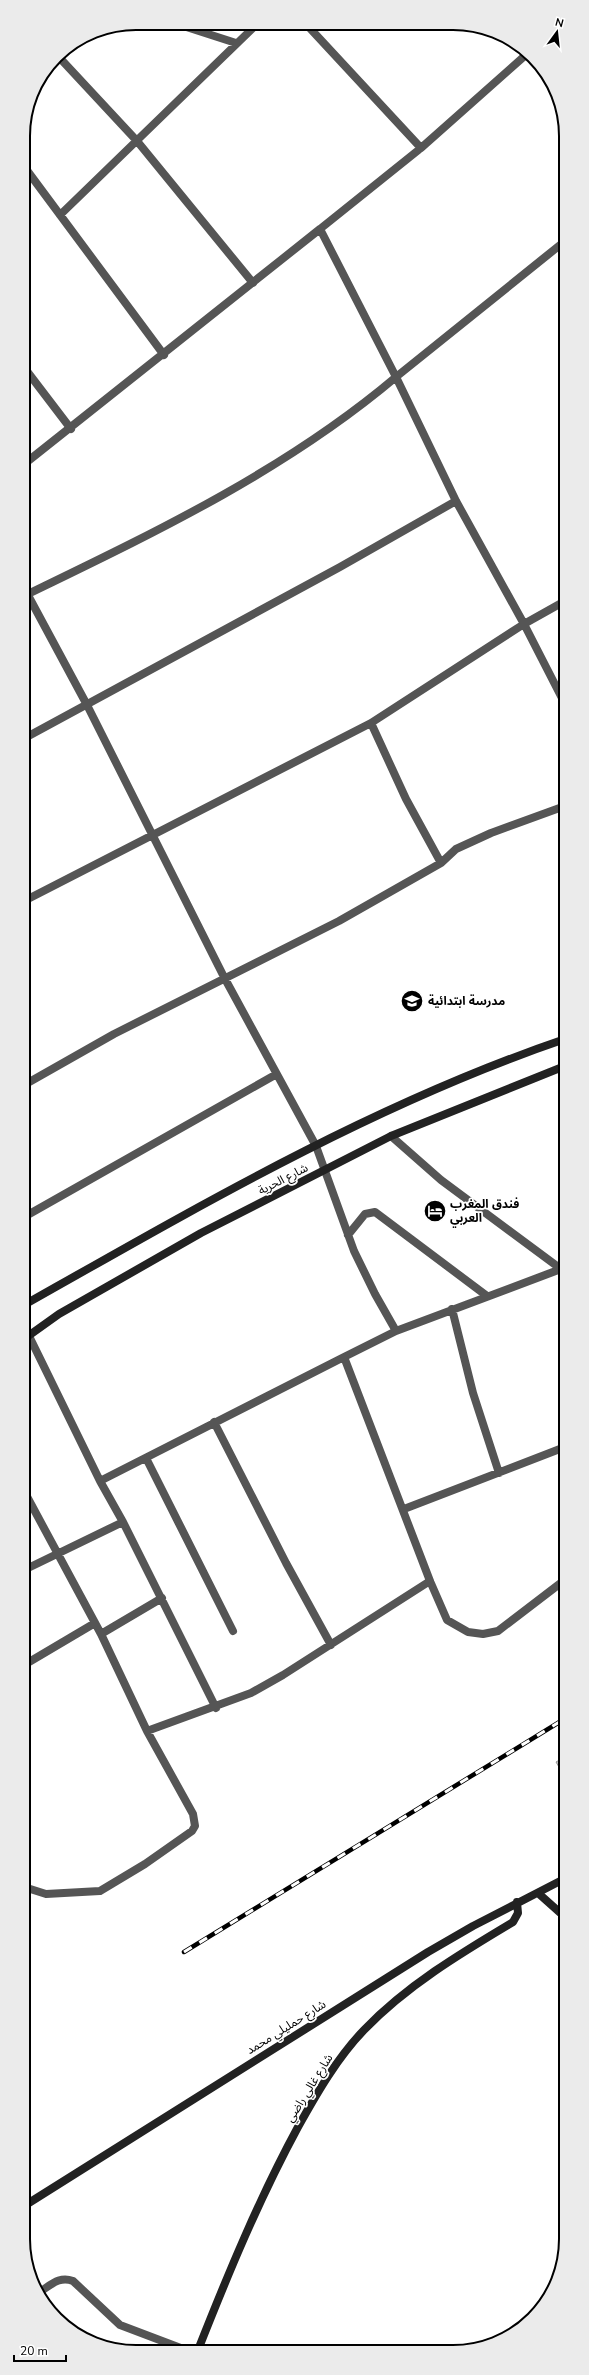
<svg xmlns="http://www.w3.org/2000/svg" width="589" height="2375" viewBox="0 0 589 2375" font-family="'Nunito Sans','Noto Sans Arabic',sans-serif">
<style>
.building{fill:#c4c4c4;stroke:#999}
.lines{fill:none;stroke-linecap:round;stroke-linejoin:round}
.street{stroke:#555;stroke-width:8}
.secondary{stroke:#222;stroke-width:8}
.rail-casing{stroke:#000;stroke-width:4.5}
.rail{stroke:#fff;stroke-width:3;stroke-dasharray:9;stroke-linecap:butt}
.labels{text-anchor:middle;dominant-baseline:central;stroke-width:3.5;stroke-linejoin:round;paint-order:stroke}
.poi-label{font-size:12px;font-weight:bold;fill:#000;stroke:#fff;text-anchor:start}
.street-label{font-size:12px;fill:#000;stroke:#fff}
.rim{fill:none;stroke:#000;stroke-width:2}
</style>
<rect width="100%" height="100%" fill="#fff"/>
<path class="building" d="M566,1756V1779L556,1762Z"/>
<g class="lines">
<path class="street" d="M174,23L236,43
M306,24L421,148L528,53
M57,55L137,141L253,283
M421,148L320,229L396,377L565,241
M23,165L164,355
M60,215L257,24
M23,366L71,429
M23,465L320,229
M23,586L87,705L224,977L316,1146L354,1251L375,1294L396,1331L561,1269
M28,594C156,532 286,470 396,377L456,501L524,624L565,704
M371,723L406,799L441,863
M23,739L340,567L456,501
M24,901L371,723L524,624L565,601
M24,1085L114,1034L339,921L441,863L456,849L491,833L565,806
M391,1136L441,1180L565,1272
M24,1217L275,1075
M348,1235L365,1214L375,1212L487,1296
M452,1309L473,1393L499,1473
M396,1331L344,1357L430,1581L447,1620L468,1632L483,1634L498,1631L566,1579
M29,1336L100,1481L344,1357
M214,1422L286,1563L331,1645
M146,1458L233,1631
M24,1491L101,1634L147,1731L251,1693L283,1675L430,1581
M404,1509L565,1447
M123,1522L216,1708
M24,1570L123,1522L100,1481
M101,1634L162,1598
M24,1665L95,1623
M24,1887L46,1894L100,1891L145,1864L192,1831L195,1826L193,1814L147,1731
M41,2291C52,2284 60,2276 73,2281L120,2325L186,2350"/>
<path class="secondary" d="M24,1305C199,1206 374,1104 565,1039
M24,1339L59,1314L201,1233L391,1136L565,1066
M538,1893L566,1918
M24,2206L428,1952L473,1926L566,1878
M198,2350C228,2274 259,2199 298,2127C317,2093 337,2058 364,2030C406,1986 461,1953 513,1922L518,1913L517,1902"/>
<g class="rail-casing">
<path id="rail" d="M184,1952L566,1718"/>
</g>
<use href="#rail" class="rail"/>
</g>
<defs>
<g id="school-disc" transform="scale(1.15)"><circle r="9.5" fill="#000" stroke="#fff"/><path d="M0-5L7-2L0 1L-7-2ZM-4 1L0 2.5L4 1V4Q0 6-4 4Z" fill="#fff"/></g>
<g id="hotel-disc" transform="scale(1.15)"><circle r="9.5" fill="#000" stroke="#fff"/><path d="M-6-4.5h1.5V1H6V5H4.5V3h-9V5H-6ZM-4 0a1.8 1.8 0 1 1 3.6 0ZM.5 0V-2.5h3Q6-2.5 6 0Z" fill="#fff"/></g>
</defs>
<g fill-rule="evenodd">
<use href="#school-disc" x="412" y="1001"/>
<use href="#hotel-disc" x="435" y="1211"/>
</g>
<g class="labels">
<g class="poi-label">
<text x="428" y="1001">مدرسة ابتدائية</text>
<text x="450" y="1204">فندق المغرب<tspan x="450" dy="14">العربي</tspan></text>
</g>
<g class="street-label">
<text transform="translate(283 1179) rotate(-27)">شارع الحرية</text>
<text transform="translate(286 2027) rotate(-32)">شارع حمليلي محمد</text>
<text transform="translate(309 2088) rotate(-58)">شارع غالي راضي</text>
</g>
</g>
<path d="M0 0H589V2375H0ZM136 30H453A106 106 0 0 1 559 136V2239A106 106 0 0 1 453 2345H136A106 106 0 0 1 30 2239V136A106 106 0 0 1 136 30Z" fill="#ebebeb" fill-rule="evenodd"/>
<path class="rim" d="M136 30H453A106 106 0 0 1 559 136V2239A106 106 0 0 1 453 2345H136A106 106 0 0 1 30 2239V136A106 106 0 0 1 136 30Z"/>
<g transform="translate(557 32) rotate(15)" stroke="#ffffff" stroke-width="3" paint-order="stroke">
<path d="M0-3L7 15L0 10L-7 15Z" fill="#000000"/>
<text y="-6" font-size="11" font-weight="bold" text-anchor="middle" fill="#000000">N</text>
</g>
<path d="M14 2355v6h52v-6" fill="none" stroke="#000000" stroke-width="2"/>
<text x="20" y="2355" font-size="12" fill="#000000" stroke="#ffffff" stroke-width="3" paint-order="stroke">20 m</text>
</svg>
